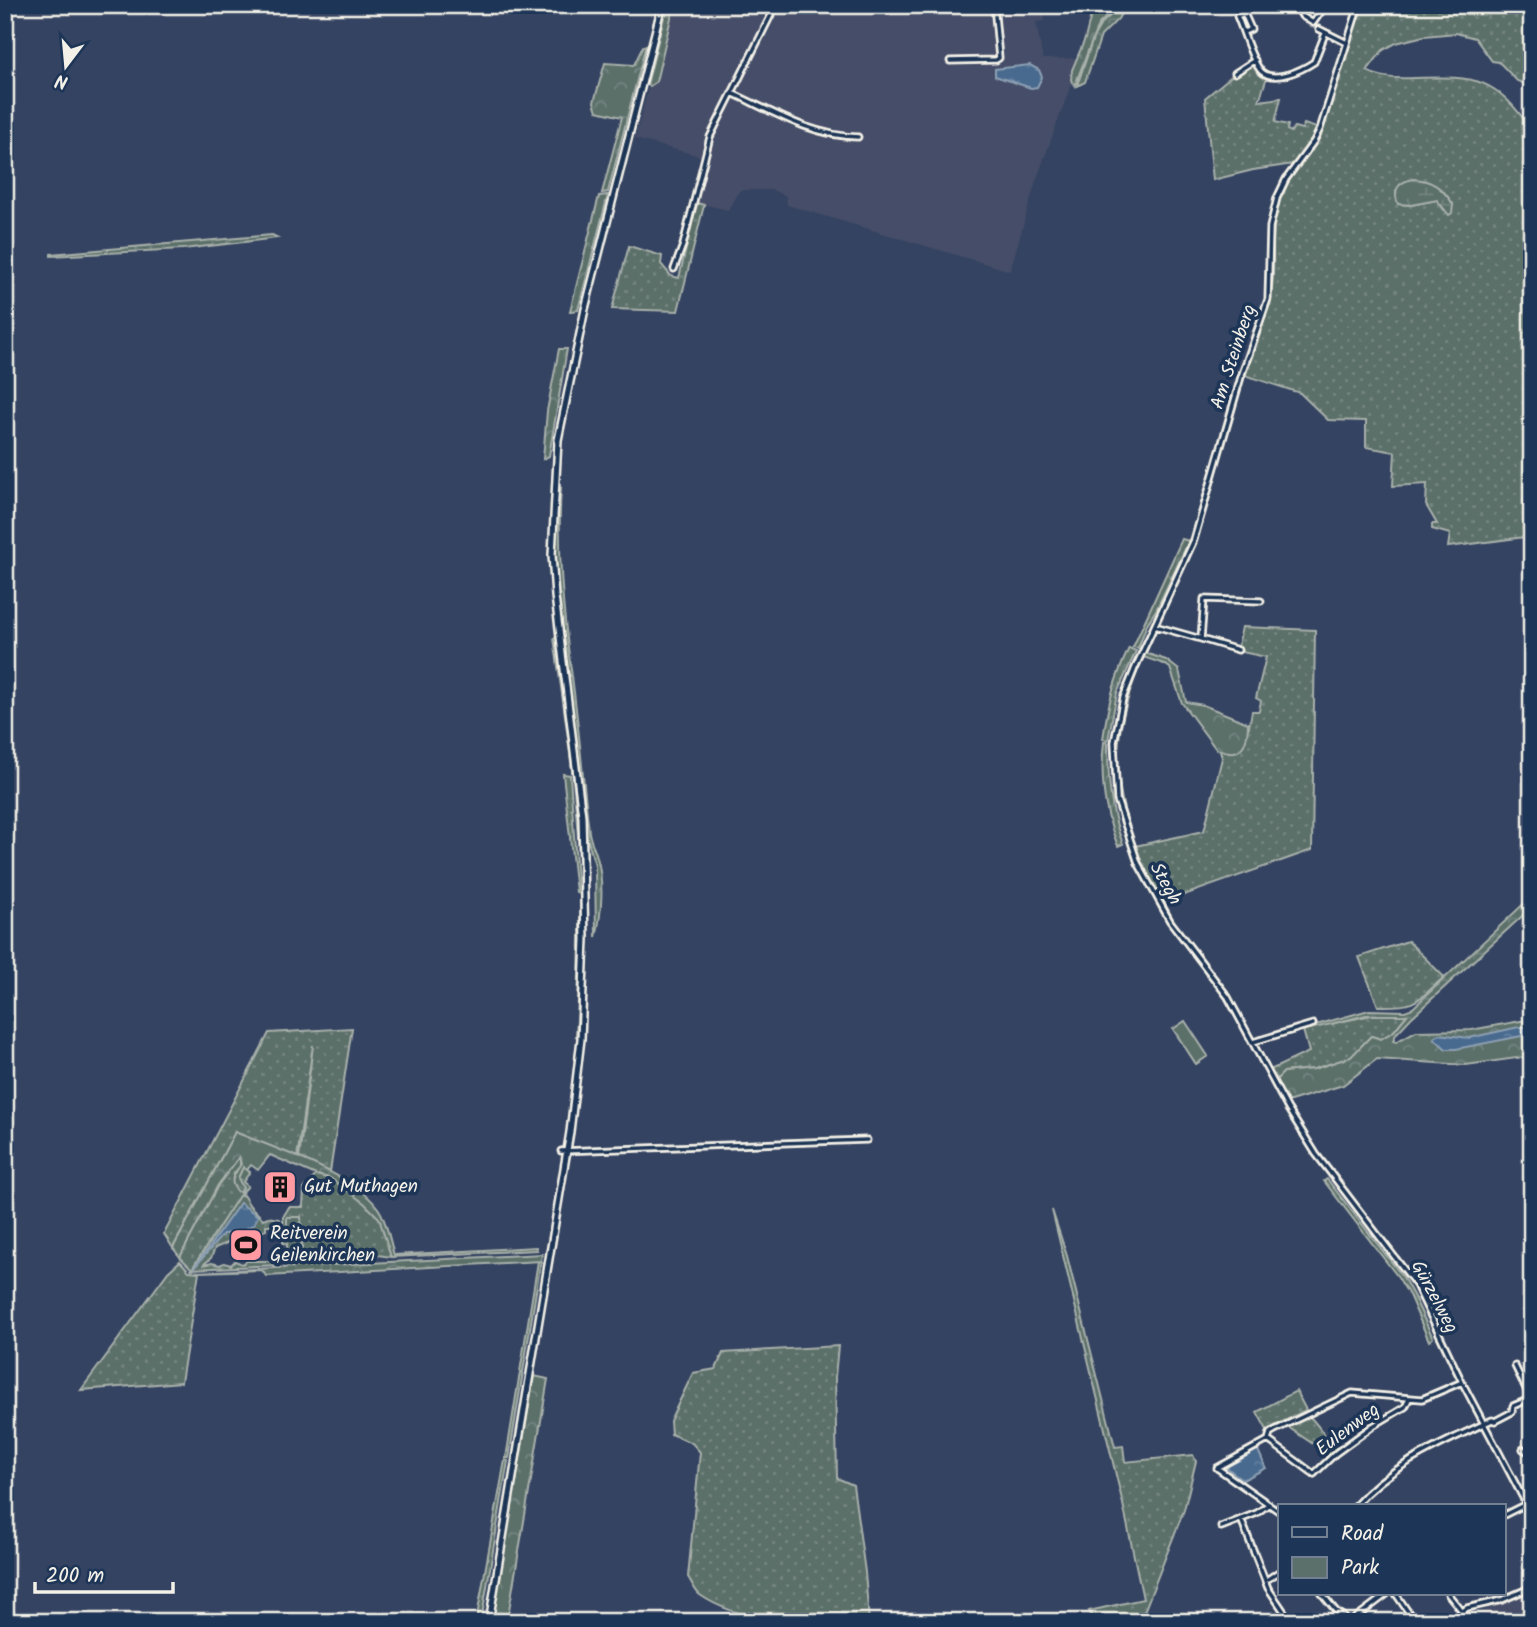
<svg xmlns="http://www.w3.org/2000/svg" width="1537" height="1627" viewBox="0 0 1537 1627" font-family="Kalam,sans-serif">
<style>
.built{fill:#444d68}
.green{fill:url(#green-dots);stroke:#a8b0aa;stroke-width:2;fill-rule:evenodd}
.forest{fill:url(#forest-crowns);stroke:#a8b0aa;stroke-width:2}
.wetland{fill:url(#wetland-marsh);stroke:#a8b0aa;stroke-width:2}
.pitch{fill:#5c706b;stroke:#a8b0aa;stroke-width:2}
.water{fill:url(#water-ripples);stroke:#8da0b3;stroke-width:2}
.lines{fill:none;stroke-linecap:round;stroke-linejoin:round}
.minor-casing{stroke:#f4f1e8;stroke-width:9}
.secondary-casing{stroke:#f4f1e8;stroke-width:10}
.minor{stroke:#1d3557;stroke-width:3.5}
.secondary{stroke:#1d3557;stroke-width:5}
.labels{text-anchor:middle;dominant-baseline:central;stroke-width:7;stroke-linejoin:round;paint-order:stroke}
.street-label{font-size:19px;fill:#f4f1e8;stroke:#1d3557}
.poi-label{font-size:19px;fill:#f4f1e8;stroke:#1d3557;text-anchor:start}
</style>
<defs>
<pattern id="green-dots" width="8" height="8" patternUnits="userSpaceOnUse" patternTransform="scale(1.75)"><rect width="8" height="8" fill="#5c706b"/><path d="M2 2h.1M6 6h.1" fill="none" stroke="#748580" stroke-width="1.8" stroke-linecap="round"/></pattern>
<pattern id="forest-crowns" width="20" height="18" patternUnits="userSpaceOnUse" patternTransform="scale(1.75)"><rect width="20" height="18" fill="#5c706b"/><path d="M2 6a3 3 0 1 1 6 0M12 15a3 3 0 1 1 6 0" fill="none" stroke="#748580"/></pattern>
<pattern id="wetland-marsh" width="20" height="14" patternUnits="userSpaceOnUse" patternTransform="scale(1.75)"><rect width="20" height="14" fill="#5c706b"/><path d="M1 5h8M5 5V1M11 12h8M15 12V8" fill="none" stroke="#748580"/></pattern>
<pattern id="water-ripples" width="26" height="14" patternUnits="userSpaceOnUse" patternTransform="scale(1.75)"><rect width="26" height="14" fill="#496a8f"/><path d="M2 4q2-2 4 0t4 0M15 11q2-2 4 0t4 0" fill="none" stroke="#64809f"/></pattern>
</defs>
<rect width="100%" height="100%" fill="#344361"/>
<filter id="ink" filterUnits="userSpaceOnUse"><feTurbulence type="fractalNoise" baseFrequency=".0143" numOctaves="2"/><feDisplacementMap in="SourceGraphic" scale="14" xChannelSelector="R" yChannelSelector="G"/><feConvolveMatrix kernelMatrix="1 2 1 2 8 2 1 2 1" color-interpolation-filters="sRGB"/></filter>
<g filter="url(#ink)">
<path class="built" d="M670,5H741L740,11L773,19L780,5H1044L1045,21L1036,22L1043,59L1081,58L1036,181L1010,271L787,205L786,196L772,190H740L728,210L697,203L707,158L635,139Z
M1531,1591L1532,1622H1501L1481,1612Z"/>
<path class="green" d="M1360,5H1532V86L1517,81L1499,62L1492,61L1475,38L1456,33L1424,36L1396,43L1383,50L1367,71C1381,79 1399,79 1415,78C1478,76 1494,77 1532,130V536L1448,547L1450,534L1432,529V524H1437L1426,505L1427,484L1393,486L1395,452L1366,447V421L1328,420L1300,393L1244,375C1255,353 1272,301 1273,277C1274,254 1271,232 1277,208C1285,178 1310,157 1322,129ZM1396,192H1444L1453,204L1444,210L1437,200L1411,205L1398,204Z
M1252,62L1257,70L1267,77L1259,101L1281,98L1275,122L1288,125L1287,130L1291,132L1294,127L1302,129L1304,124L1317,128L1308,146L1293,164L1253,170L1213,180L1205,98L1235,73Z
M697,203L704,205L678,311L612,309L629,246L662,256L661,264L671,276L679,278Z
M272,235L278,238L183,249L51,256V254Z
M561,488C557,552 563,614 572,677L567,673L555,565L557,490Z
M1242,627L1315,630L1312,850L1164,902L1181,934L1203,962L1179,933L1137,853L1126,824L1117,787L1116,741L1123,706L1132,678L1145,653C1114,724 1108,772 1135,846L1204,831L1222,758L1220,750L1234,752L1249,727L1252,711H1259L1261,701L1256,698L1266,657L1237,651Z
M554,638H557C574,770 588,899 579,1031L576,1035C581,960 582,884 576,809C571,752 562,695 554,638Z
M563,774L570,775L578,893L576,892Z
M1408,941L1444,977C1416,1002 1417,1007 1378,1006L1359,957Z
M1376,1014L1407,1015L1394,1031L1381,1039L1371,1036L1351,1057L1314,1069L1284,1072L1275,1081L1270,1070L1309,1052L1303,1030Z
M352,1028L330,1172L299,1159L313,1045L297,1159L235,1132L173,1248L164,1234L269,1033Z
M240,1156V1167C231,1174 231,1180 236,1190L238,1178L243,1167L250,1172L243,1182L248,1186L239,1196L192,1269L180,1257L218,1185Z
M316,1175C336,1179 369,1200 380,1219C386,1230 388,1245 391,1257L378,1255L302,1258L301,1217L287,1241H283V1217L289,1207H303L304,1189Z
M1052,1210L1067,1256L1115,1447L1123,1446L1125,1462L1193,1455L1196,1461L1184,1510L1140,1622H1095L1089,1611L1143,1599L1123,1504Z
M180,1261L189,1271L199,1272L181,1382L81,1390L168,1272Z
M538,1261H541L509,1458H506Z
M838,1346L835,1377L837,1478L853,1485L865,1572L869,1622C814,1622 746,1627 700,1595C695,1591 692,1583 688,1577L700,1452L692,1443L671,1434L670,1421L693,1373L716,1369L723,1353Z
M1296,1391L1306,1410L1267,1430L1257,1412Z
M1309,1416C1320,1426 1325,1439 1337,1449L1327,1458L1319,1448L1288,1427Z"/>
<path class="forest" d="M667,5H674L656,82L650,86L647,85Z
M1111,5H1118L1098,25L1075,85L1071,80L1072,70L1085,39L1090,19L1099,7L1111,8Z
M1122,5H1126L1118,19L1101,36L1085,82L1077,86L1094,36L1101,24Z
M646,45L608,192L602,193L622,117L597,111L594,102L605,63L634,65L643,46Z
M608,195L578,310L570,311L599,196Z
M559,349H567L549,456L543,459L547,411Z
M1182,539L1189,541L1156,610L1147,624L1138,648L1133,647Z
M1129,648L1136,651L1117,693L1108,740L1103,739C1108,704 1114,680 1129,648Z
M1145,653L1166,660L1179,670L1186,702L1203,705L1248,723C1248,733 1246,751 1234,752C1229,753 1221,750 1216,749L1182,703L1170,668L1164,664L1143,657Z
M567,673L572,677C579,728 583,780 589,832C590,841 595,849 597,857C604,881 602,913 596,937L595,865L585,831Z
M1104,742L1108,743C1108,778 1110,811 1123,844L1118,846C1105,814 1100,777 1104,742Z
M1532,896V907L1411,1018L1396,1034L1393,1041L1396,1042L1416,1031L1471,1030L1532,1019V1056L1466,1065L1377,1059L1343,1085L1287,1102L1275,1081L1284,1072L1314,1069L1351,1057L1371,1036L1381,1039L1394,1031L1407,1015H1366L1311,1029L1309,1027L1369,1010L1405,1011L1413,1008Z
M235,1132C273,1148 362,1176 381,1213C388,1227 390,1241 394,1255L536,1247L537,1250L391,1257L379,1218L364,1203L330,1178L316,1175L270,1155L258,1170L251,1165L247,1170L243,1167L238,1178L243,1188L240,1193C226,1183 235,1174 241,1164L239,1157L218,1185L180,1257L173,1248Z
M1327,1179L1403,1277L1414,1297L1433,1338L1429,1341L1409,1295L1398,1277L1324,1181Z
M243,1195L250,1206L263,1219L268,1217L279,1219V1225H266V1230L243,1237H233L227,1243L215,1248L211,1258L203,1265L212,1263L220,1265L224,1263L231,1265L235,1261L242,1264L247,1261H274L276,1252H280L279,1265L192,1269L239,1196Z
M542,1254L541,1261L266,1276L262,1270L199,1272Z
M534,1376L548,1379L507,1622H492Z
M505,1460L508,1461L481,1622H476Z"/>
<path class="wetland" d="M1413,179C1433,180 1442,188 1453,204L1452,213L1449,215L1437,200L1411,205L1398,204C1392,189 1399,182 1413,179Z"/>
<path class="pitch" d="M1185,1021L1208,1056L1196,1064L1173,1029Z
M287,1217H301L302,1260H287V1244L283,1243V1241L287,1240Z"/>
<path class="water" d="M1030,65L1039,70L1042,77L1037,87L1031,88L995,76V69Z
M1519,1027H1532V1034L1456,1049H1446L1434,1038L1439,1034L1469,1038Z
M240,1203L258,1216L254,1224L238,1233L223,1234L194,1268Z
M1257,1448L1266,1468L1243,1480L1227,1468L1229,1464Z"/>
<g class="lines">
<g class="minor-casing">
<path id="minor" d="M1296,5L1302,16L1313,23L1326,5
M1359,5L1320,129L1314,141L1286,179L1277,198L1270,227L1268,299L1241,377L1194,540L1135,668L1123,698L1114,742L1117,800L1138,863L1170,921L1228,997L1288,1109L1316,1154L1416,1285L1462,1382L1532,1515
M1319,29L1347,43
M1244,32L1251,29L1244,13L1237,16C1243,29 1252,63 1262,72C1275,83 1302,70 1314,62L1325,34
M950,61L996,60L999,58L994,5
M1235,73L1255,60
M732,93C773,112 812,136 858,137
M674,269L683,245L710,137L776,5
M1155,626L1201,639L1204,599L1261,601
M1201,639L1238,650
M1253,1042L1313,1024
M561,1151L867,1140
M1515,1366L1530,1397
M1268,1440L1314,1474L1336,1453L1373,1426L1405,1407L1409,1399
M1523,1449L1532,1454
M1355,1506C1391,1464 1443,1443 1492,1420L1495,1421L1512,1412L1513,1406L1532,1398
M1280,1512L1217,1468L1268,1440L1270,1433L1275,1430L1352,1393L1422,1399L1462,1382
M1504,1515L1526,1504
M1241,1519L1268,1588L1291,1622
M1221,1527L1257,1513L1269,1504
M1265,1581L1280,1571
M1322,1594L1336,1611L1350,1622L1387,1594
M1396,1594L1415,1622
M1448,1594L1471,1622
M1449,1622L1467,1608L1502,1600L1532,1587"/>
</g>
<g class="secondary-casing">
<path id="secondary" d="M489,1622L570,1132L581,1039L585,939L582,816L555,596L552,555L558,440L585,309L662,5"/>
</g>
<use href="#minor" class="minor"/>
<use href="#secondary" class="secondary"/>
</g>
</g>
<defs>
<g id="building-square" transform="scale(1.75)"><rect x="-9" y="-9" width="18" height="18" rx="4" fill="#ff9aa2" stroke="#1d3557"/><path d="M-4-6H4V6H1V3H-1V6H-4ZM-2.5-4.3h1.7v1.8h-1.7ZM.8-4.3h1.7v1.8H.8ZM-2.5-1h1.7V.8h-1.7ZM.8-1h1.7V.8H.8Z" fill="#111"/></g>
<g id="stadium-square" transform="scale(1.75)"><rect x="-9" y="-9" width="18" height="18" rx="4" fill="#ff9aa2" stroke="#1d3557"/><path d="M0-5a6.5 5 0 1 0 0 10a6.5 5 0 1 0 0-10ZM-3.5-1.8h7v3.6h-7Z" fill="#111"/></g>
</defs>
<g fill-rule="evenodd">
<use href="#building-square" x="280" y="1187"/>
<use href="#stadium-square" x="246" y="1245"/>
</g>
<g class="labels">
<g class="street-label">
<text transform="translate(1234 357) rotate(-72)">Am Steinberg</text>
<text transform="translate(1165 884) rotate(61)">Stegh</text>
<text transform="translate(1434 1297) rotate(62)">Gürzelweg</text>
<text transform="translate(1348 1430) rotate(-37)">Eulenweg</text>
</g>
<g class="poi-label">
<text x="304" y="1187">Gut Muthagen</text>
<text x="270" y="1234">Reitverein<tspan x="270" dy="22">Geilenkirchen</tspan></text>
</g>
</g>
<rect width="1537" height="1627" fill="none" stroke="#1d3557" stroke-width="28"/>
<rect x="14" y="14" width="1509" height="1599" fill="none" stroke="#f4f1e8" stroke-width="2.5" filter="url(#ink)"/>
<rect x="1278" y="1504" width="228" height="91" fill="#1d3557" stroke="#738091" stroke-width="2"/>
<rect x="1292" y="1527" width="35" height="10" fill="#1d3557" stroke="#738091" stroke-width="2"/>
<text x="1341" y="1540" font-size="21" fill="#f4f1e8">Road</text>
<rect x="1292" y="1557" width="35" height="21" fill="#5c706b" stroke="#738091" stroke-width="2"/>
<text x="1341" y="1574" font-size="21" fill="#f4f1e8">Park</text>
<g transform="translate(66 66) rotate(196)" stroke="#1d3557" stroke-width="5" paint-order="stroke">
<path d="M0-5L12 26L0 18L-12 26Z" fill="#f4f1e8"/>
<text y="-10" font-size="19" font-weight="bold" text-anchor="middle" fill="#f4f1e8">N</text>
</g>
<path d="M35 1582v10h138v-10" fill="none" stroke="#f4f1e8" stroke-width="3.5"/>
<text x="46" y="1582" font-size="21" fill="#f4f1e8" stroke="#1d3557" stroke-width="5" paint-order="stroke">200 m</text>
</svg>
